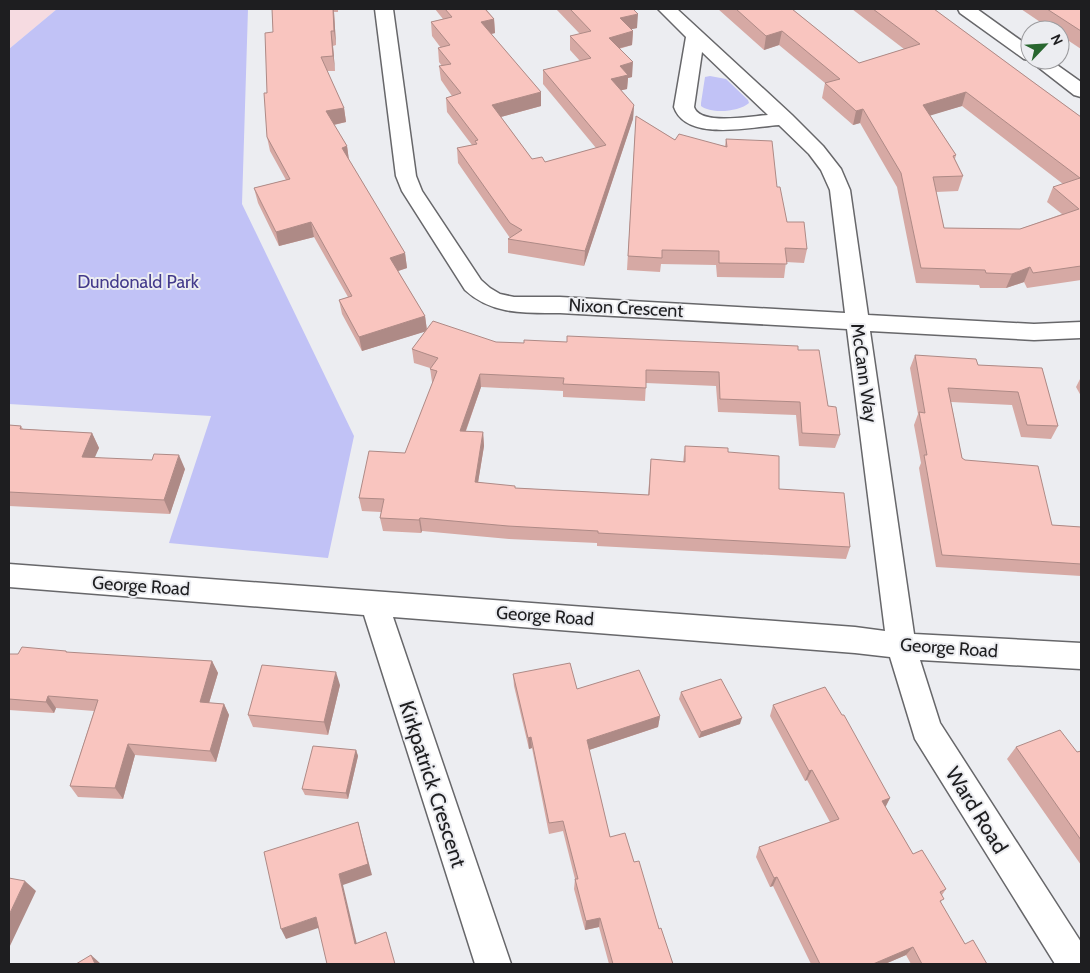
<svg xmlns="http://www.w3.org/2000/svg" width="1090" height="973" viewBox="0 0 1090 973" font-family="Cabin,sans-serif">
<style>
.education{fill:#f6dbe1}
.green{fill:#c1c2f6}
.lines{fill:none;stroke-linecap:round;stroke-linejoin:round}
.minor-casing{stroke:#67676a;stroke-width:3}
.minor{fill:#fff;fill-rule:evenodd}
.wall{fill:#d6a9a4;fill-rule:evenodd}
.shaded-wall{fill:#ae8a86}
.building{fill:#f9c5bf;stroke:#ae8a86;fill-rule:evenodd}
.labels{text-anchor:middle;dominant-baseline:central;stroke-width:4;stroke-linejoin:round;paint-order:stroke}
.park-label{font-size:18px;fill:#433a8b;stroke:#ecedf1}
.street-label{font-size:18px;fill:#1e1e20;stroke:#ecedf1}
.near-street-label{font-size:21px;fill:#1e1e20;stroke:#ecedf1}
</style>
<rect width="100%" height="100%" fill="#ecedf1"/>
<path class="education" d="M9,9H57L9,49Z"/>
<path class="green" d="M57,9H248L242,204L354,436L328,558L169,543L211,416L9,404V49Z
M710,76L726,79L748,100L749,103C739,112 711,114 701,106V103L705,77Z"/>
<g class="lines">
<g class="minor-casing">
<path id="minor" d="M375,9H393L416,176L422,191L481,280L490,288L500,294L514,297H560L845,313L830,190L821,170L809,154L779,125C750,127 686,142 674,107L686,37L658,9H677L792,115L823,146L841,169L850,190L868,315L1034,324L1081,322V338L1034,340L870,331L914,634L1081,643V669L920,660L940,723L1081,942V964H1055L915,739L890,657L855,653L393,617L511,964H475L364,615L9,587V564L855,627L885,631L847,329L560,313C525,313 492,315 465,290L402,191L396,176ZM702,52L768,115C751,116 700,126 694,107Z
M958,9H977L1030,47V60H1050L1081,82V97L1074,95L1029,60L1024,59L960,13Z"/>
</g>
<use href="#minor" class="minor"/>
</g>
<path class="wall" d="M272,9H338V12H334L336,45L333,46L335,71H327L344,108L346,122L334,125L347,146L349,160L405,253L407,268L398,271L425,316L427,330L496,342L524,343L798,350L828,406L840,435L835,448L799,446L796,415L718,412L716,386L646,383L645,401L563,397V391L481,387L466,431L483,432L484,446L478,482L515,488L648,495L651,459L683,462L685,446L728,452L779,489L850,547L846,559L597,546V543L509,539L422,531L421,533L383,531L380,518L381,512L362,511L359,498L405,453L433,383L432,382L430,368L414,363L412,349L426,331L362,351L342,314L339,300L348,297L314,237L279,246L258,203L254,188L286,180L270,151L267,137V93L273,32Z
M435,9H488H486L494,19L495,33L491,34L541,92V106L501,117L532,159L545,162L596,148L543,84V70L580,61L570,50V36L580,34L556,9H633L637,28L631,29L633,31L632,45L619,49L632,77L628,78L627,89L621,90L634,105L633,119L584,266L508,253V239L510,238L458,163L457,148L472,145L447,112L446,98L452,96L441,80L439,66H442L439,62L438,48H441L432,36L431,22L443,19Z
M718,9H792L859,63L904,49L852,9H934L1029,79L1081,117V280L1027,288L1024,282L1006,288H980L979,285L916,283L897,187L860,123L853,125L822,98L825,83L779,45L764,50ZM962,106L1063,184L1053,187L1047,202L1062,214L1020,229L944,228L936,192L958,191L963,176L955,159L956,155L930,115Z
M1021,9H1081V49L1060,35V30H1052Z
M636,116L675,140L725,146L726,139L777,187L787,222L807,249L804,263L786,262L784,278L717,277L716,265L661,264L660,272L627,270Z
M915,355L978,365L1042,368L1058,426L1051,439L1021,437L1012,405L951,402L962,458L1052,525L1081,527V576L936,567L919,468L921,463L914,425L918,414L910,368Z
M1081,377V396L1076,387Z
M9,425L21,426L23,429L92,433L99,448L94,457L185,469L170,514L9,506Z
M66,651L68,653L212,661L218,673L209,703L224,704L229,715L216,762L135,755L123,799L78,797L70,786L94,711L56,708L54,713L9,710V654H18Z
M513,674L577,689L660,716L658,727L589,750L610,837L634,862L673,964H609L599,927L585,930L574,889L575,879L563,831L549,834L532,748L529,749L514,686Z
M340,685L328,735L253,727L248,715Z
M681,692L740,724L699,738L679,699Z
M773,705L890,798L885,806L913,854L946,889L942,895L941,903L965,944L987,964H911L906,955L885,964H811L773,886L770,887L756,857L759,847L830,822L807,780L805,781L770,716Z
M1016,747L1077,752L1081,751V865L1007,759Z
M356,750L358,756L348,799L305,795L302,789Z"/>
<path class="shaded-wall" d="M333,9H334V12L336,45L334,31Z
M638,14L637,28L619,32L620,18Z
M494,19L495,33L482,36L481,22Z
M331,31L333,46L335,71L333,56Z
M633,31L632,45L608,51L609,38Z
M782,31L779,45L764,50L766,36Z
M633,62L632,77L628,78L627,89L610,93L611,79L620,66Z
M541,92V106L493,119L492,105Z
M966,92L962,106L919,119L923,105Z
M634,105L633,119L584,266L585,251Z
M344,108L346,122L328,126L326,111Z
M863,109L860,123L853,125L856,111Z
M347,146L349,161L342,148Z
M311,222L314,237L279,246L276,232Z
M405,253L407,268L392,273L390,258Z
M1030,267L1024,282L1006,288L1012,274Z
M425,316L427,331L362,351L359,337Z
M480,374L481,387L461,444L460,431Z
M483,432L484,446L476,495L475,482Z
M92,433L99,448L89,471L82,457Z
M179,455L185,469L170,514L164,500Z
M420,518L422,531L421,533L419,520Z
M212,661L218,673L206,713L200,702Z
M336,672L340,685L328,735L324,722Z
M48,696L56,708L54,713L46,702Z
M224,704L229,715L216,762L210,751Z
M660,716L658,727L586,751L587,740Z
M742,718L740,724L699,738L701,732Z
M531,737L532,748L529,749L528,738Z
M128,744L135,755L123,799L115,788Z
M356,750L358,756L348,799L346,793Z
M812,770L807,780L805,781L809,771Z
M890,798L885,808L882,801Z
M358,822L361,833L372,875L343,885L359,953L355,944L339,874Z
M777,877L773,886L770,887L774,878Z
M25,881L36,891L9,948V915Z
M316,917L321,927L286,939L281,929Z
M600,918L599,927L585,930L586,921Z
M913,947L906,955L885,964H873Z
M91,955L101,964H95Z"/>
<path class="building" d="M272,9H333L334,31H331L333,56L321,57L344,108L326,111L347,146L342,148L405,253L390,258L425,316L359,337L339,300L352,296L311,222L276,232L254,188L290,179L267,137L264,93H267L265,33L273,32Z
M445,9H485L494,19L481,22L541,92L492,105L532,159L542,157L545,162L606,145L543,70L591,58L570,36L591,31L570,9H633L638,14L620,18L633,31L609,38L633,62L620,66L628,75L611,79L634,105L585,251L508,239L522,230L510,223L457,148L477,144L475,141L478,140L446,98L461,93L439,66L451,64L438,48L450,45L431,22L452,17Z
M736,9H792L859,63L920,44L873,9H934L1029,79L1081,117V266L1033,273L1030,267L1012,274L986,273L985,270L921,268L901,173L863,109L856,111L825,83L840,79L782,31L766,36ZM966,92L1080,178L1053,187L1079,209L1020,229L944,228L933,177L963,176L953,156L956,155L923,105Z
M1047,9H1081V31Z
M636,116L675,140L679,134L727,147L726,139L772,141L777,187H780L787,222H804L807,249L785,248L787,264L719,263V251L662,250V258L628,256Z
M433,321L496,342L524,343V340L567,342V336L798,346V350H819L828,406L836,407L840,435L802,433L800,402L720,399L719,372L646,370V388L563,384L564,378L480,374L460,431L483,432L475,482L515,486V488L649,495L651,459L685,462V446L728,448V452L779,456V489L844,493L850,547L598,533V531L508,526L420,518L419,520L380,518L384,499L359,498L369,451L405,453L437,371L430,369L438,358L412,349Z
M915,355L976,359L978,365L1042,368L1058,426L1027,425L1018,392L948,388L962,458L965,460L1038,466L1052,525L1081,527V564L942,555L924,455H927L919,412L925,413Z
M9,425L21,426L20,429L92,433L82,457L152,460L154,454L179,455L164,500L9,492Z
M22,647L66,651V652L212,661L200,702L224,704L210,751L128,744L115,788L70,786L98,700L48,696L46,702L9,699V654H18Z
M570,663L577,689L639,670L660,716L587,740L610,837L625,833L634,862L639,861L659,929L661,928L673,964H613L600,918L586,921L575,879H578L563,821L549,823L531,737L528,738L513,674Z
M262,665L336,672L324,722L248,715Z
M721,679L742,718L701,732L681,692Z
M825,687L842,715H844L890,798L882,801L913,854L922,850L946,889L940,892L944,899L940,901L965,944L973,940L987,964H922L913,947L873,964H820L777,877L774,878L759,847L839,819L812,770L809,771L773,705Z
M1060,730L1077,752L1081,751V840L1016,747Z
M313,746L356,750L346,793L302,789Z
M358,822L368,864L339,874L355,944L386,932L395,964H327L316,917L281,929L264,852Z
M9,878L25,881L9,915Z
M91,955L95,964H76Z"/>
<g class="labels">
<g class="park-label">
<text x="138" y="282">Dundonald Park</text>
</g>
<g class="street-label">
<text transform="translate(626 308) rotate(3)">Nixon Crescent</text>
<text transform="translate(864 373) rotate(82)">McCann Way</text>
<text transform="translate(141 586) rotate(4)">George Road</text>
<text transform="translate(545 616) rotate(4)">George Road</text>
<text transform="translate(949 648) rotate(4)">George Road</text>
</g>
<g class="near-street-label">
<text transform="translate(433 784) rotate(72)">Kirkpatrick Crescent</text>
<text transform="translate(977 810) rotate(58)">Ward Road</text>
</g>
</g>
<rect width="1090" height="973" fill="none" stroke="#1e1e20" stroke-width="20"/>
<g transform="translate(1045 45) rotate(65)"><circle r="24" fill="#ecedf1" stroke="#9a9a9d"/>
<path d="M0-4L9 19L0 12L-9 19Z" fill="#28662f"/>
<text y="-8" font-size="14" font-weight="bold" text-anchor="middle" fill="#1e1e20">N</text>
</g>
</svg>
